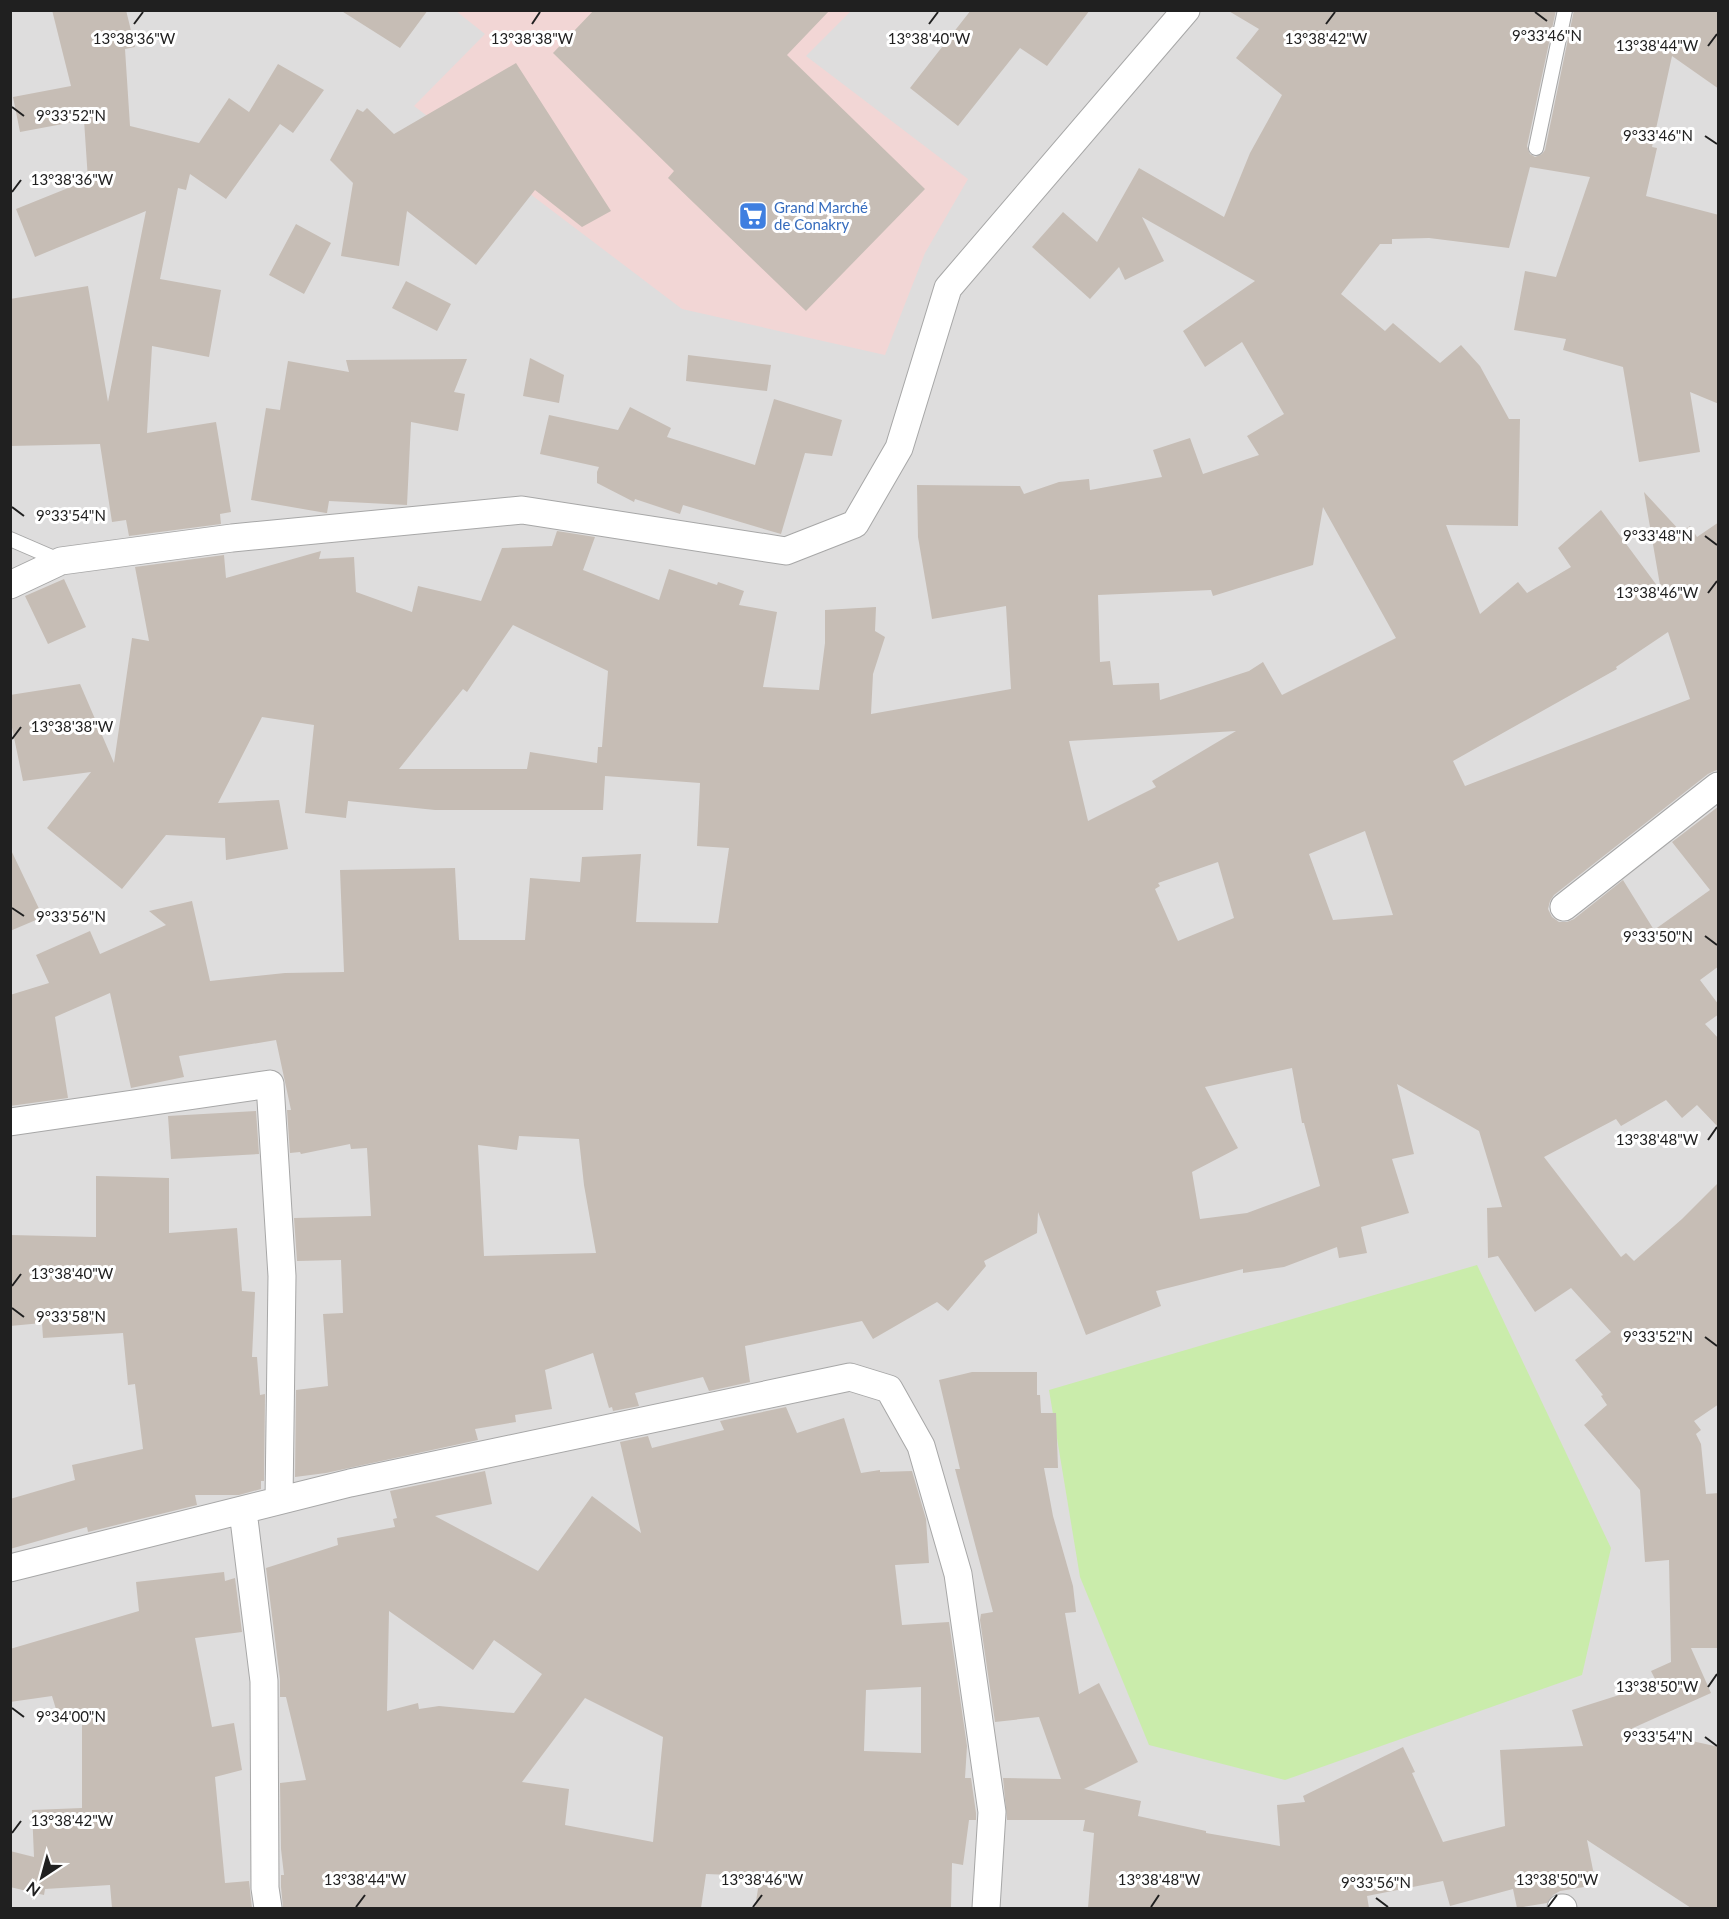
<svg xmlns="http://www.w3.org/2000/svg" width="1729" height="1919" viewBox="0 0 1729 1919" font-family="Lato,sans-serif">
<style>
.residential{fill:#dedddd}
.commercial{fill:#f2d6d5}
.grass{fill:#caecab}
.building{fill:#c6bdb5;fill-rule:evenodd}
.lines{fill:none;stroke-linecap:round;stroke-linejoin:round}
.lane-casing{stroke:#a7a7a7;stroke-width:16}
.street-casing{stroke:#a7a7a7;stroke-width:29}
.lane{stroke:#fff;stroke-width:14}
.street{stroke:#fff;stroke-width:27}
.ticks{fill:none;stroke:#202020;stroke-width:2}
.labels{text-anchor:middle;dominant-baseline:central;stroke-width:6;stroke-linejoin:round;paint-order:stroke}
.shop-label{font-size:15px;fill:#366cbe;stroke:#fff;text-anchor:start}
.ticks-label{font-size:15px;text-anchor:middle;fill:#202020;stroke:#fff;stroke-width:6;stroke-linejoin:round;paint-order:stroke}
</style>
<rect width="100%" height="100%" fill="#f1ede6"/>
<path class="residential" d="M11,11H1718V1908H11Z"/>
<path class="commercial" d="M456,11H851L806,56L968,179L925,253L885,355L682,309L414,106L485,34Z"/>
<path class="grass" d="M1477,1265L1611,1548L1582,1675L1285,1780L1149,1745L1080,1577L1049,1390Z"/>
<path class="building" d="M52,10H126L135,47L125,49L130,126L199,143L229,98L249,112L278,64L324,90L293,133L280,124L226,199L190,174L186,190L178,188L160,279L221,290L209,357L152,346L147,433L216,422L231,512L220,514L221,524L129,536L126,520L112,522L100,444L10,446V299L88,286L108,402L146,211L35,257L16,209L88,180L84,120L20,132L13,97L71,86Z
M340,10H428L400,48Z
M594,10H830L787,55L925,189L806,311L668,178L674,171L553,53Z
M971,10H1090L1047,66L1020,48L958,126L910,88Z
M1227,10H1556L1527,146L1530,154L1535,157L1542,154L1545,150L1574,10H1719V89L1672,56L1652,147L1657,148L1646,196L1719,215V404L1690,392L1700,452L1639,462L1623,367L1563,350L1566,339L1514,330L1525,271L1556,277L1590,177L1530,167L1509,248L1429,238L1392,239V244H1380L1341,294L1385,331L1393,323L1440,363L1461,345L1480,366L1509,419H1520L1518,526L1446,525L1480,614L1518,582L1527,593L1571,567L1558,548L1601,510L1661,591L1644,492L1681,532L1690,526L1697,537L1719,522V769L1708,774L1554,895L1550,901L1548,909L1552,917L1559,922H1567L1574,919L1623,880L1654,930L1710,890L1672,842L1719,806V966L1700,980L1719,1005V1014L1705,1024L1719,1039V1128L1697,1105L1682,1118L1666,1100L1621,1126L1616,1119L1544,1157L1621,1257L1626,1253L1634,1261L1682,1219L1719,1182V1404L1694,1421L1701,1430L1696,1434L1701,1444L1706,1494L1719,1493V1648H1691L1711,1693L1633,1728L1719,1747V1908H1691L1587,1840L1596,1885L1560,1891L1553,1895L1547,1903L1517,1908L1513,1889L1450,1906L1443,1881L1367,1896L1369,1908H1088L1094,1833L1083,1831L1085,1820H1007L1003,1778L1061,1779L1039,1717L995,1722L980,1620L981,1614L993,1612L955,1469H960L939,1380L972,1372H1037V1395H1040L1041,1413H1056L1058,1468H1044L1053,1516L1073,1586L1076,1612L1065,1613L1079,1694L1099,1683L1138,1762L1084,1789L1141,1801L1138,1816L1206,1831V1833L1280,1846L1277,1805L1305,1802L1303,1796L1403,1747L1415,1772L1412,1773L1443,1842L1505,1826L1500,1750L1583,1746L1572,1710L1657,1683L1651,1671L1671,1662L1669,1560L1645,1562L1640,1490L1584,1425L1607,1405L1601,1396L1603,1395L1575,1360L1611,1332L1571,1288L1535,1312L1498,1256L1488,1258L1487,1208L1502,1207L1479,1131L1397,1084L1414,1154L1392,1159L1409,1213L1361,1227L1367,1253L1339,1258L1337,1247L1284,1267L1243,1273V1269L1156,1291L1161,1306L1086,1335L1038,1212L1037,1233L984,1261L986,1266L948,1311L937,1302L873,1339L862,1321L745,1346L750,1382L709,1391L703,1377L635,1393L639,1406L613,1411L612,1407L609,1408L593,1353L545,1370L552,1409L515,1415L516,1422L475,1429L478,1440L326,1473L295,1477L296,1390L328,1386L323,1314L343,1313L341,1260L297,1261L294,1218L371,1216L367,1148L351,1149L350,1144L301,1154L300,1152L290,1153L287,1110H291L276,1040L179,1056L184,1077L131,1088L110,993L55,1017L68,1098L10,1106V995L49,983L36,955L90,931L100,954L166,925L149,911L192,901L210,981L285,973L344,972L340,870L455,868L459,940H525L530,878L580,882L582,857L641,854L636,922L718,923L729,848L697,846L700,783L605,776L603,810H435L348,801L346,818L305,813L314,725L262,717L218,803L279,800L288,849L226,860L225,838L166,835L122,889L47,828L91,772L23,781L10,718V695L80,684L114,763L132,638L149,641L135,567L224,555L226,578L321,551L319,559L354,557L356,592L412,612L418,586L481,601L502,548L552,546L557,531L595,537L583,570L659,600L669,569L717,585L718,582L744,591L739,605L777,612L763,687L819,690L825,643V610L876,607L875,631L885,637L873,674L871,714L1011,689L1006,606L932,619L918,537L917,485L1020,486L1024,494L1059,482L1089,479L1090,490L1162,477L1153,450L1190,438L1203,474L1259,455L1247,436L1284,414L1242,342L1205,367L1183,331L1255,281L1142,217L1164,261L1125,280L1119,267L1090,299L1032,247L1063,212L1097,242L1139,168L1224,217L1250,153L1282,95L1236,58L1259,29ZM1323,507L1396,638L1282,695L1263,662L1249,671L1160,700L1159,683L1113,685L1110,661L1100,662L1098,595L1211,590L1213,596L1313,565ZM513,625L608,671L602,747H598L597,763L530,752L527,769H399L463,689L467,692ZM1668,632L1690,699L1465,786L1453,761L1617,669L1616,667ZM1236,731L1152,781L1156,787L1088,821L1069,741ZM1365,831L1393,915L1333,920L1309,854ZM1218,862L1234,918L1178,941L1155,889L1160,886L1158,883ZM1292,1068L1302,1123H1304L1320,1186L1247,1213L1200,1219L1192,1172L1238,1148L1205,1087ZM519,1136L579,1139L584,1185L596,1253L484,1256L478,1145L517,1150Z
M516,63L611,211L582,227L535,190L476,265L407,211L399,266L341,256L353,183L330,160L357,109L363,112L367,108L394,134Z
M296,224L331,243L304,294L269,275Z
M406,281L451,304L437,331L392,308Z
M688,355L771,365L767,391L686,381Z
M530,358L564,375L559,403L523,396Z
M467,359L454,392L465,394L458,431L411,422L407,505L329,501L327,513H326L251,500L266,408L280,410L288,361L349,372L346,360Z
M774,399L842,420L832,456L805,453L781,534L683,505L680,514L635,499L634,502L597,483V472L599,467L540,454L549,415L618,430L630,407L671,428L667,437L755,465Z
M64,579L86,627L48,644L25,596Z
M10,848L43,917L10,931Z
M256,1111L259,1154L171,1159L168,1116Z
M96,1176L169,1178V1233L237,1228L242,1291L255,1292L252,1357H257L260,1395L265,1394L264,1481H261V1489L239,1495H195L197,1505L88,1532L87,1527L10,1549V1499L75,1480L72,1465L143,1449L135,1384L128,1385L123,1333L43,1338L42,1323L10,1326V1235L96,1237Z
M786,1407L797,1433L844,1418L861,1473L880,1470V1472L912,1471L926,1519L929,1563L895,1565L902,1625L949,1622L967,1746L965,1778H971L976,1813V1820H969L963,1865L952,1863L951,1908H755L760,1876L706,1874L701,1908H283L281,1887V1875H284L281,1849L280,1783L306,1780L286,1697H280V1679L266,1568L338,1545L337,1538L395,1527L393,1519L397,1518L390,1491L485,1471L492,1504L435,1516L538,1571L592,1496L641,1533L620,1442L648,1436L652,1448L724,1430L720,1421ZM389,1611L473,1670L494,1640L542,1674L514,1713L439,1706L419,1709L418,1703L387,1711ZM921,1687V1753L864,1751L866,1690ZM585,1698L663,1737L653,1842L565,1825L569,1789L522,1782Z
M224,1572L225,1581L235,1578L242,1632L195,1638L212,1727L234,1723L242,1770L215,1777L225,1883L249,1881L252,1908H112L110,1885L45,1889L44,1895L10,1887V1851L34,1857L32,1810L82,1808V1713L59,1719L52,1696L10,1702V1649L139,1611L136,1582Z"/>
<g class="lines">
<g class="lane-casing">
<path id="lane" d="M1536,148L1565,10
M10,539L61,561"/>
</g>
<g class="street-casing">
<path id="street" d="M10,585L61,561L232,538L522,510L786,551L855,524L899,448L948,288L1186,10
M1564,907L1718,786
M10,1122L270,1084L282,1276L279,1500
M243,1511L264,1681L265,1888L268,1908
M10,1568L350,1483L850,1377L889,1389L921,1446L958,1574L992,1812L986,1908
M1561,1908H1563"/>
</g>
<use href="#lane" class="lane"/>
<use href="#street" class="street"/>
</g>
<path class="ticks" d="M1535,12L1547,21M134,24L143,12M532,24L540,12M929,24L938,12M1326,24L1335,12M1708,46L1717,34M12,107L24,116M1705,136L1717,144M12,192L21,180M12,507L24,516M1705,536L1717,545M1708,593L1717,581M12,739L21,727M12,908L24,916M1705,936L1717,945M1708,1140L1717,1127M12,1286L21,1274M12,1308L24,1317M1705,1337L1717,1346M1708,1687L1717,1674M12,1708L24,1717M1705,1737L1717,1746M12,1833L21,1821M1376,1898L1388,1907M356,1907L365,1895M753,1907L762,1895M1151,1907L1159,1895M1548,1907L1557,1895"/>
<defs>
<g id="supermarket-square" transform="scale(1.5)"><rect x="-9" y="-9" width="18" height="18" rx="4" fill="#3f7fe0" stroke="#fff"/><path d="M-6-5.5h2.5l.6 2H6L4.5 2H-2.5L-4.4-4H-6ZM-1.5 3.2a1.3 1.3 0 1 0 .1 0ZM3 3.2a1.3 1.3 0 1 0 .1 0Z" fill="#fff"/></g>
</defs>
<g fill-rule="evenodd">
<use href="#supermarket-square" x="753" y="216"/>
</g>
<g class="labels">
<g class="shop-label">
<text x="774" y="207">Grand Marché<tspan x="774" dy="17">de Conakry</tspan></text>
</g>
</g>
<g class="ticks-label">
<text x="1547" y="41">9°33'46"N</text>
<text x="134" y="44">13°38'36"W</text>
<text x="1326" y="44">13°38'42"W</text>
<text x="532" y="44">13°38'38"W</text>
<text x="929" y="44">13°38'40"W</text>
<text x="1657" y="51">13°38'44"W</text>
<text x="71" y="121">9°33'52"N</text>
<text x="1658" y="141">9°33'46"N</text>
<text x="72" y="185">13°38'36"W</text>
<text x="71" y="521">9°33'54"N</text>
<text x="1658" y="541">9°33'48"N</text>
<text x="1657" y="598">13°38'46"W</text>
<text x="72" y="732">13°38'38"W</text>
<text x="71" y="922">9°33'56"N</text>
<text x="1658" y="942">9°33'50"N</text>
<text x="1657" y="1145">13°38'48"W</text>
<text x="72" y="1279">13°38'40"W</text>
<text x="71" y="1322">9°33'58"N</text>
<text x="1658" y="1342">9°33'52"N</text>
<text x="1657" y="1692">13°38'50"W</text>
<text x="71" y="1722">9°34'00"N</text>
<text x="1658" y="1742">9°33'54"N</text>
<text x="72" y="1826">13°38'42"W</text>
<text x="365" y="1885">13°38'44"W</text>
<text x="762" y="1885">13°38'46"W</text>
<text x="1159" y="1885">13°38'48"W</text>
<text x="1557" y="1885">13°38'50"W</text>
<text x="1376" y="1888">9°33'56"N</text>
</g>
<rect width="1729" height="1919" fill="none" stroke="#202020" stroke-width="24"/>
<g transform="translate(42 1877) rotate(216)" stroke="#ffffff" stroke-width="4.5" paint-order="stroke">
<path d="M0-4.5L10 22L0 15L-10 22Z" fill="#202020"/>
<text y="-9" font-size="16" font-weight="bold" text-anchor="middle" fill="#202020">N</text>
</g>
</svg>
